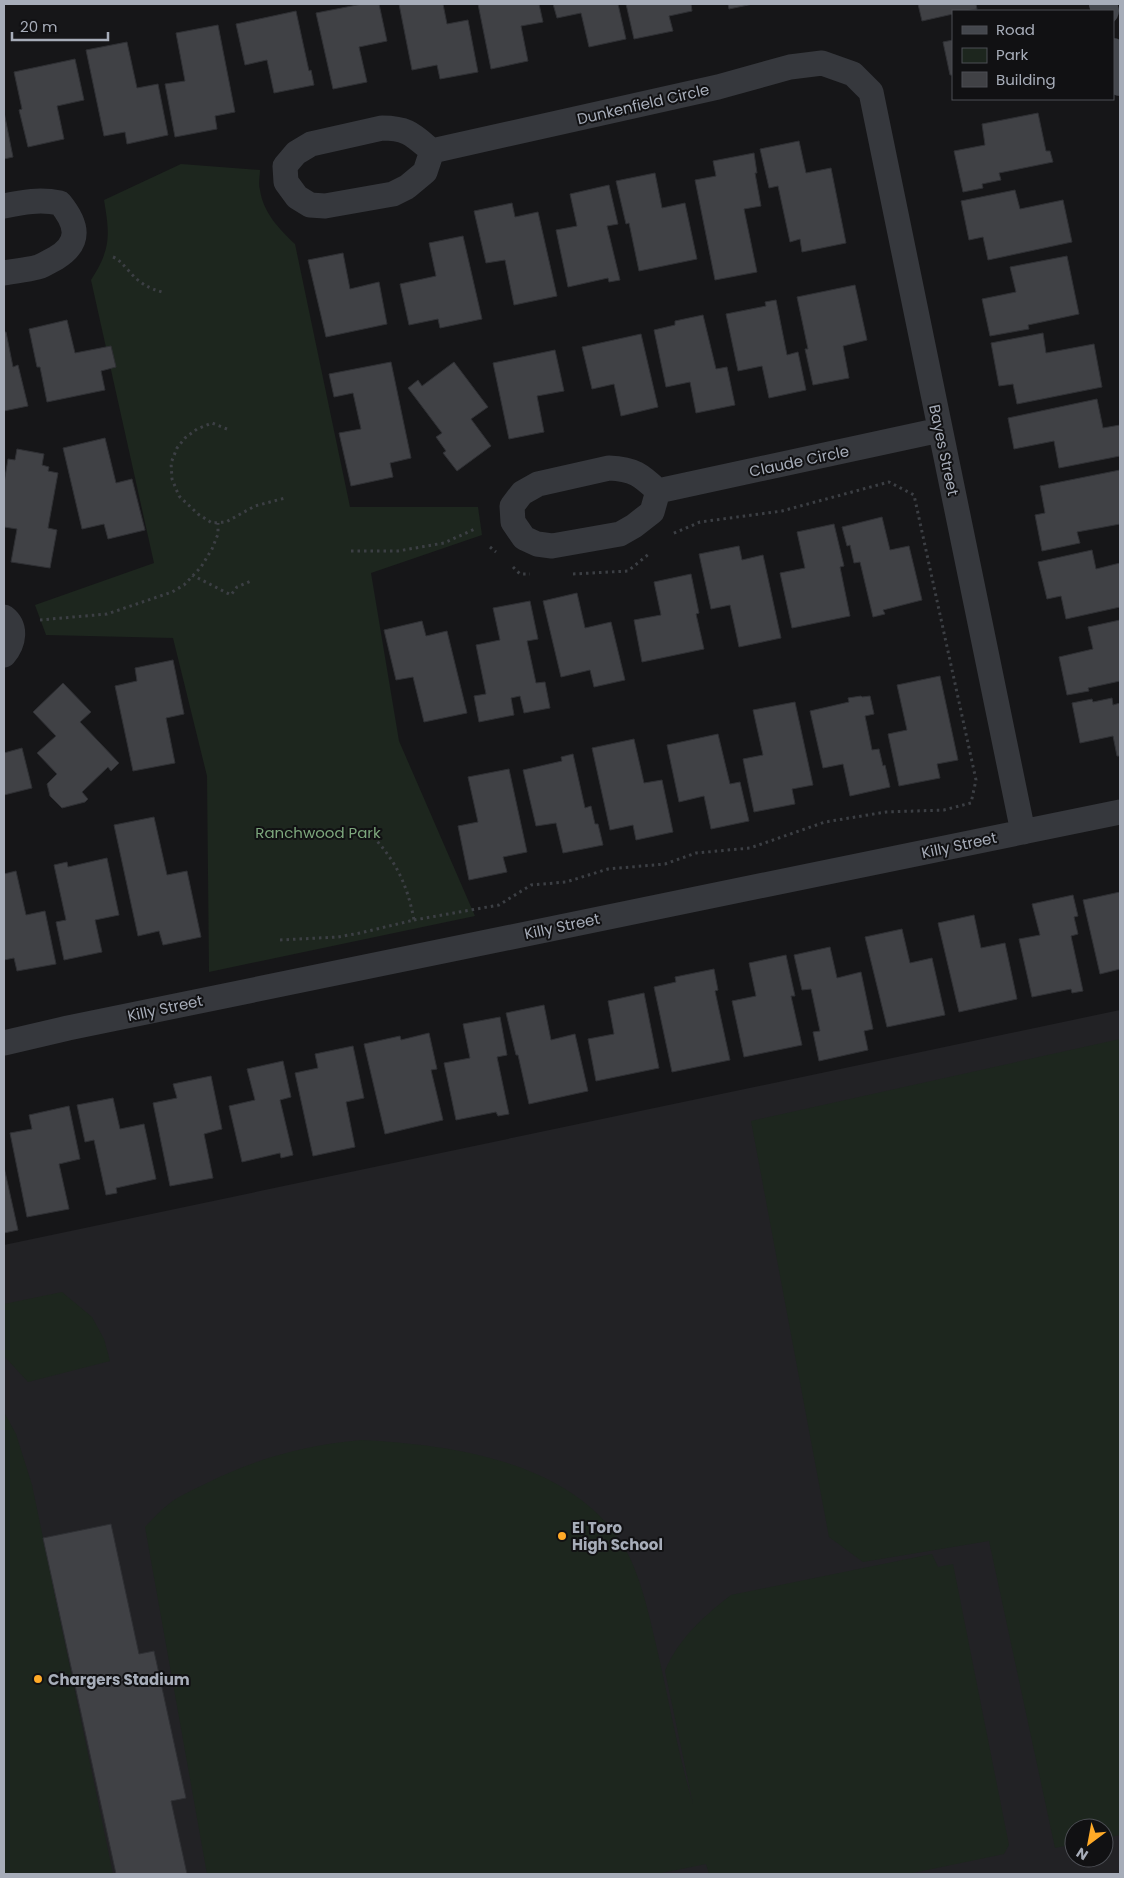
<svg xmlns="http://www.w3.org/2000/svg" width="1124" height="1878" viewBox="0 0 1124 1878" font-family="Poppins,sans-serif">
<style>
.built{fill:#222225;fill-rule:evenodd}
.green{fill:#1d261e}
.building{fill:#404145;stroke:#2f3034}
.lines{fill:none;stroke-linecap:round;stroke-linejoin:round}
.path{stroke:#3c3f44;stroke-width:3;stroke-dasharray:2.5 4;stroke-linecap:butt}
.street{stroke:#36383d;stroke-width:25}
.secondary{stroke:#44474d;stroke-width:28}
.poi-dot{fill:#ffaa27;stroke:#111113;stroke-width:2}
.labels{text-anchor:middle;dominant-baseline:central;stroke-width:4;stroke-linejoin:round;paint-order:stroke}
.street-label{font-size:15px;fill:#a7adb9;stroke:#111113}
.park-label{font-size:15px;fill:#7ca67c;stroke:#111113}
.poi-label{font-size:15px;font-weight:bold;fill:#a7adb9;stroke:#111113;text-anchor:start}
</style>
<rect width="100%" height="100%" fill="#161618"/>
<path class="built" d="M1120,1010V1874H4V1245ZM1074,1828H1104V1858H1074Z"/>
<path class="green" d="M181,164L260,170C260,176 258,184 260,190C263,212 279,229 295,244L350,507H478L482,535L371,573L399,741L475,916L209,972L207,776L173,638L46,635L35,605L154,563L91,280C111,249 110,235 104,200Z
M1120,1039V1835L1104,1838V1828H1074V1844L1055,1848L989,1541L863,1562L829,1537L751,1121Z
M62,1292L92,1317L104,1339L110,1361L28,1382L4,1356V1304Z
M4,1412L16,1434L32,1485L113,1874H4Z
M362,1440C457,1445 583,1463 630,1558C643,1586 650,1619 657,1649C669,1700 678,1754 693,1804L665,1671C678,1639 704,1616 731,1595L932,1554L938,1567L953,1564L1009,1845L1004,1854L908,1874H709L706,1864L657,1874H207L145,1527C153,1519 161,1510 170,1503C181,1495 195,1489 207,1483C258,1458 305,1445 362,1440Z"/>
<path class="building" d="M362,4H379L387,41L359,47L367,82L333,89L316,13Z
M399,4H443L447,24L468,20L478,72L440,79L437,65L412,70Z
M478,4H539L543,22L521,26L528,61L491,69Z
M553,4H618L626,39L589,47L581,13L557,18Z
M626,4H691L692,11L669,16L673,31L634,39Z
M728,4H753L729,9Z
M918,4H976L977,9L965,11H953V14L922,21Z
M296,11L309,71L311,70L314,85L274,93L267,60L245,65L236,24Z
M218,25L235,112L215,116L217,129L175,137L165,84L185,81L176,33Z
M953,40V75H950L943,42Z
M127,42L137,88L158,84L168,135L127,144L125,132L104,136L86,50Z
M75,59L84,100L57,106L64,139L28,147L19,110L22,109L14,72Z
M4,112L13,157L4,159Z
M1038,113L1046,151H1050L1053,162L999,173L1001,180L982,184L983,188L963,192L954,151L985,145L982,124Z
M799,141L806,173L831,168L846,243L802,252L800,239L790,242L778,186L769,188L760,149Z
M754,153L757,173H755L761,206L744,209L757,272L715,280L695,180L716,176L713,161Z
M655,173L662,208L685,203L697,259L639,271L629,223L626,224L616,181Z
M609,185L618,224L607,226L620,280L609,282L608,278L568,287L556,230L577,226L570,194Z
M1015,190L1020,209L1063,200L1072,242L988,260L983,237L969,240L961,201Z
M512,203L515,217L538,212L557,296L514,305L505,260L486,263L474,211Z
M463,236L482,319L440,328L438,319L409,325L400,284L436,276L429,243Z
M343,253L350,289L379,282L387,324L326,337L308,260Z
M1067,256L1079,314L1028,325L1029,329L990,336L982,299L1016,292L1010,267Z
M855,285L867,340L843,346L849,378L813,385L805,349H808L797,297Z
M776,300L787,355L798,352L806,390L769,398L762,366L738,371L726,314L766,306L765,302Z
M703,315L716,369L727,367L735,405L696,413L690,382L666,387L654,330L675,325V321Z
M67,320L75,353L111,346L116,367L101,371L105,390L47,402L40,367H37L29,329Z
M4,332H6L13,367L18,365L28,406L4,411Z
M1043,333L1046,353L1094,344L1102,387L1017,404L1013,384L999,386L991,343Z
M641,334L658,407L621,416L614,384L592,389L582,347Z
M555,350L564,391L537,396L544,432L509,439L493,363Z
M391,362L411,458L390,463L393,477L351,486L339,433L361,429L353,393L334,397L329,374Z
M454,362L488,407L471,419L491,446L457,471L443,453L446,451L436,437L442,433L408,388L418,380L422,386Z
M1097,399L1103,428L1120,425V456L1059,468L1054,441L1014,449L1008,418Z
M105,438L116,483L132,479L145,530L108,539L104,524L82,529L63,448Z
M17,449L44,454L42,465L49,467L48,471L58,473L48,528L57,530L50,568L11,562L17,529L4,527V483L8,459L15,460Z
M1120,470V524L1077,532L1080,543L1042,551L1035,515L1045,513L1040,486Z
M882,517L890,550L909,546L922,600L883,610L885,614L873,617L860,562L854,563L850,545L847,546L842,527Z
M834,524L844,566L840,567L850,616L792,628L780,573L805,568L797,532Z
M739,546L742,560L763,555L781,638L739,647L730,605L711,609L699,554Z
M1092,550L1096,569L1120,563V607L1066,619L1061,596L1047,599L1038,562Z
M691,574L699,613L696,614L704,649L642,662L634,620L661,615L654,582Z
M577,593L585,628L611,622L625,680L594,687L590,670L561,677L543,601Z
M530,601L538,639L527,641L536,683L545,682L550,708L524,713L520,696L511,698L514,715L479,722L474,696L486,694L476,645L500,640L493,608Z
M1120,620V681L1088,688L1089,691L1067,695L1059,657L1093,649L1088,627Z
M422,621L426,636L447,631L467,713L424,722L413,677L396,680L384,630Z
M173,660L184,714L166,718L175,763L133,771L115,686L137,681L135,668Z
M940,676L958,760L937,764L940,778L899,786L888,734L907,730L897,685Z
M63,683L91,712L80,722L119,763L111,771L108,767L82,792L88,799L85,802L62,808L50,796L47,784L57,774L37,753L56,736L33,712Z
M861,696L862,697L870,696L874,714L865,716L872,750L879,749L883,766L885,765L890,787L850,796L843,764L823,768L810,711L849,702L848,698Z
M1112,698L1113,705L1120,703V756H1117L1113,736L1080,743L1072,703L1092,699L1093,702Z
M795,702L813,785L792,789L795,804L754,812L743,759L763,755L753,710Z
M718,734L730,784L740,782L749,821L711,829L704,796L679,802L667,745Z
M634,739L644,783L662,780L673,832L636,840L633,825L610,830L592,748Z
M22,748L32,788L4,795V753Z
M573,754L585,808L591,806L595,824H598L603,845L563,853L556,823L536,826L523,770L562,761L561,757Z
M509,769L527,852L503,857L507,872L469,880L458,826L478,822L468,777Z
M154,817L167,875L187,871L201,937L163,945L159,931L138,936L114,825Z
M107,858L119,915L95,920L102,952L64,960L56,922L66,920L54,865L67,862L68,867Z
M16,871L26,915L45,911L56,964L17,971L14,958L4,960V874Z
M1120,892V969L1100,974L1083,900Z
M1073,895L1078,916L1074,917L1078,934L1071,936L1083,991L1072,993L1071,989L1032,997L1019,939L1040,935L1032,904Z
M974,915L981,948L1005,943L1017,999L959,1012L938,923Z
M902,929L910,963L932,958L945,1015L887,1027L865,937Z
M830,947L837,978L861,972L873,1029L864,1031L868,1050L819,1061L813,1032L820,1031L811,989L802,990L794,955Z
M786,955L795,996H791L802,1045L744,1057L732,1001L756,996L749,963Z
M714,969L718,990L715,991L730,1060L672,1072L654,987L676,982L675,977Z
M644,993L659,1068L596,1081L588,1039L614,1034L608,1001Z
M544,1005L551,1040L575,1034L588,1091L529,1104L518,1055H516L506,1013Z
M500,1017L507,1055L497,1057L509,1114L498,1116L496,1112L456,1120L444,1063L470,1058L463,1024Z
M429,1033L437,1069L431,1070L443,1120L385,1134L364,1044L400,1036L401,1040Z
M353,1046L364,1098L346,1102L355,1147L313,1156L295,1073L318,1068L315,1054Z
M283,1061L291,1097L280,1100L293,1155L281,1158L280,1153L242,1162L229,1106L255,1100L247,1069Z
M211,1076L222,1129L204,1134L213,1178L170,1186L153,1103L177,1098L173,1084Z
M113,1098L120,1129L144,1124L156,1179L116,1188L117,1193L106,1195L94,1140L85,1142L77,1105Z
M69,1106L80,1159L59,1164L69,1209L27,1217L10,1133L32,1129L29,1115Z
M4,1167L18,1230L4,1233Z
M111,1524L139,1654L154,1651L186,1798L171,1801L187,1874H116L43,1538Z"/>
<g class="lines">
<path class="path" d="M113,257C120,260 123,265 128,270C140,284 148,288 165,293
M227,429L212,423L197,429L185,438L177,448L171,463L172,479L179,496L198,514L212,523L226,522L255,506L285,498
M490,547L496,552
M351,551H398L444,543L477,528
M513,567L520,574H530
M573,574L628,571L650,553
M192,575L231,595L237,587L253,580
M40,620L107,614L172,592L184,585L201,567L212,549L218,534V523
M414,920L499,905L531,885L566,882L608,869L665,864L696,853L750,848L825,822L886,812L944,810L971,803L976,780L914,495L889,482L782,511L700,522L672,534
M280,940L338,937L360,933L414,920C408,888 398,865 377,841"/>
<path class="street" d="M382,128C408,128 413,135 432,151L425,172L407,187L393,194L325,206L310,205L297,197L286,182L285,166L296,153L311,144Z
M432,151L718,87L790,67L822,63L853,74L871,92L1023,832
M4,206C23,202 40,199 60,203C77,224 82,242 56,258C50,261 44,265 38,267C27,270 15,271 4,273
M609,468C634,469 641,475 658,491L652,512L634,526L620,534L552,546L537,544L524,538L513,522L512,506L522,493L538,484Z
M658,491L940,430
M4,617C17,627 14,643 4,655
M4,1043L68,1028L1120,812"/>
<path class="secondary" d="M1103,4L1105,11
M1113,52L1120,82"/>
</g>
<g class="poi-dot">
<circle cx="562" cy="1536" r="5"/>
<circle cx="38" cy="1679" r="5"/>
</g>
<g class="labels">
<g class="street-label">
<text transform="translate(643 104) rotate(-13)">Dunkenfield Circle</text>
<text transform="translate(944 450) rotate(78)">Bayes Street</text>
<text transform="translate(799 461) rotate(-12)">Claude Circle</text>
<text transform="translate(959 845) rotate(-12)">Killy Street</text>
<text transform="translate(562 926) rotate(-12)">Killy Street</text>
<text transform="translate(165 1008) rotate(-12)">Killy Street</text>
</g>
<g class="park-label">
<text x="318" y="832">Ranchwood Park</text>
</g>
<g class="poi-label">
<text x="572" y="1527">El Toro<tspan x="572" dy="17">High School</tspan></text>
<text x="48" y="1679">Chargers Stadium</text>
</g>
</g>
<rect width="1124" height="1878" fill="none" stroke="#a7adb9" stroke-width="10"/>
<rect x="952" y="10" width="162" height="90" fill="#111113" stroke="#4d4f55"/>
<rect x="962" y="26" width="25" height="8" fill="#44474d" stroke="#4d4f55"/>
<text x="996" y="35" font-size="15" fill="#a7adb9">Road</text>
<rect x="962" y="48" width="25" height="15" fill="#1d261e" stroke="#4d4f55"/>
<text x="996" y="60" font-size="15" fill="#a7adb9">Park</text>
<rect x="962" y="72" width="25" height="15" fill="#404145" stroke="#4d4f55"/>
<text x="996" y="85" font-size="15" fill="#a7adb9">Building</text>
<g transform="translate(1089 1843) rotate(212)"><circle r="24" fill="#111113" stroke="#4d4f55"/>
<path d="M0-4L9 19L0 12L-9 19Z" fill="#ffaa27"/>
<text y="-8" font-size="14" font-weight="bold" text-anchor="middle" fill="#a7adb9">N</text>
</g>
<path d="M12 32v8h96v-8" fill="none" stroke="#a7adb9" stroke-width="2.5"/>
<text x="20" y="32" font-size="15" fill="#a7adb9" stroke="#111113" stroke-width="4" paint-order="stroke">20 m</text>
</svg>
